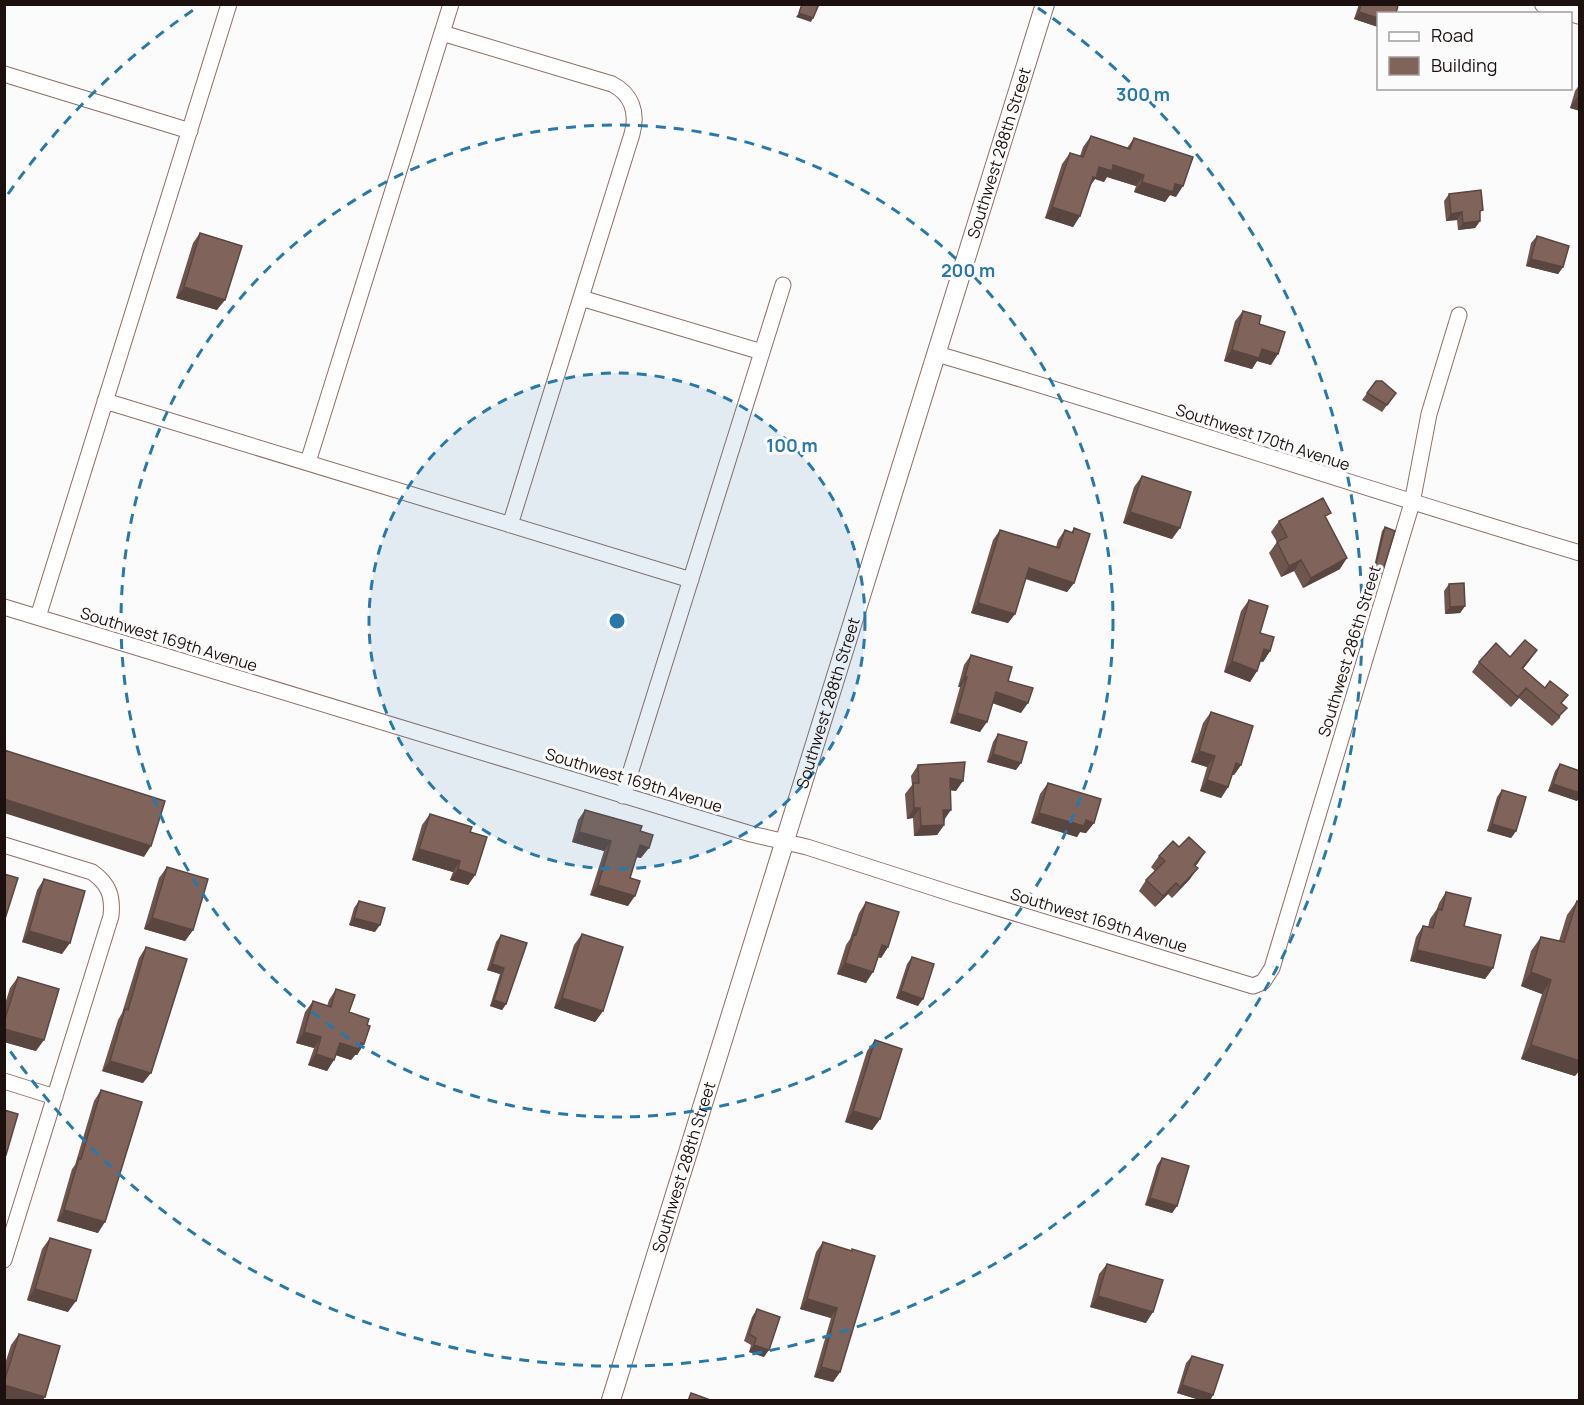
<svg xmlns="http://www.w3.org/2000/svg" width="1584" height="1405" viewBox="0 0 1584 1405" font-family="Manrope,sans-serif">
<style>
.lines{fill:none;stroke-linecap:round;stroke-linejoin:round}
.minor-casing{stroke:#8c6f66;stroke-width:17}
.tertiary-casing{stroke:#8c6f66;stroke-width:20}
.minor{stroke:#fff;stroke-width:15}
.tertiary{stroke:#fff;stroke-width:18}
.wall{fill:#6e564e}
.shaded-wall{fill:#5a4640}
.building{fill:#80645b;stroke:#5a4640;stroke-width:1.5}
.ring{fill:none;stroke:#2978a9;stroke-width:3;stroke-dasharray:10 8}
.labels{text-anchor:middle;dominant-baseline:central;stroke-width:6;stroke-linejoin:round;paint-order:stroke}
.street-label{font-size:16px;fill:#1c110e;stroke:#fbfbfb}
.centre{fill:#2978a9;stroke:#fbfbfb;stroke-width:3}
.ring-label{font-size:18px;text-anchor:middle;font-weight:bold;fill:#2978a9;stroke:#fbfbfb;stroke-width:6;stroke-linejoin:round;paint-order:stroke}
</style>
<rect width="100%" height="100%" fill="#fbfbfb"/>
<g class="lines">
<g class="minor-casing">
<path id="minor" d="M442,33L612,84C632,94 638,113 632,134L510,525
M4,74L190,131
M581,298L762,352
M937,354C1152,417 1364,489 1580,553
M105,401L691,580
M308,462L451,4
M4,607L751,834L807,847L956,895L1253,986L1263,982L1272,968L1412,503L1429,414L1459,315
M38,617L229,4
M623,796L783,285
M4,845L92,872C109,884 113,896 111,916L4,1260
M4,1081L55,1097"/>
</g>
<g class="tertiary-casing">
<g id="tertiary">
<path d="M1544,4L1580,15"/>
<path id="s1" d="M611,1400L1045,4"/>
</g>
</g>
<use href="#minor" class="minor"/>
<use href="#tertiary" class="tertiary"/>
</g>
<path class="wall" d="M1359,4H1396L1378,14V27L1354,19Z
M1580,84V111L1570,108L1575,91Z
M1091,136L1127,148L1134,138L1176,197L1170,195L1165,202L1134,192L1136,186L1107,177L1104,182L1095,179L1089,187L1080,216L1073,227L1045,218L1062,164L1070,153L1080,156L1083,147Z
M1449,194L1480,214V221L1475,228L1458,230L1457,220L1446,221L1444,201Z
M200,233L217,310L176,298L193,243Z
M1537,236L1563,267L1558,274L1526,266L1531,243Z
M1243,311L1259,324L1271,365L1257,361L1252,369L1224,361L1235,321Z
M1376,381L1396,393L1382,412L1362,400Z
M1142,476L1172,539L1123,523L1134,487Z
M1327,519L1340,569L1303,588L1294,571L1281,577L1269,553L1277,542L1271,532L1279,521Z
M1385,527L1383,570L1381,574L1373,571L1382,531Z
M1074,528V583L1067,592L1025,579L1015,614L1008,623L971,613L993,540L1000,530L1056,547L1058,540L1065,530L1071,533Z
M1449,584L1465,606L1460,613L1445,614L1444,591Z
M1249,600L1260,633L1270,651L1263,662L1260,661L1257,671L1250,682L1224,672L1241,611Z
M971,655L1008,681L1021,713L993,703L980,732L950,723L960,687H958L964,665Z
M1510,657L1530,660L1523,669L1562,703L1560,718L1552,726L1519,698L1511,707L1472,672L1479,662Z
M1211,712L1241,765L1234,775H1232L1228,787L1221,798L1200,791L1207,767L1191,762L1203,723Z
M998,734L1016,770L987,762L993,742Z
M1560,764L1577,801L1548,791L1555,771Z
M918,765L956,791L950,790L944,825L937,835L914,836L913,818L907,819L905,794L912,785L911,776Z
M1048,783L1094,823L1086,833L1080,832L1077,837L1031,823L1040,794Z
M1502,790L1516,831L1511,838L1487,831L1497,797Z
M585,810L640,831L641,858L636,857L630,878L628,906L590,895L604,851L572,842L578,820Z
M430,814L470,832L475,875L468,885L450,880L453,872L412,860L422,825Z
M1179,847L1198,863L1195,866L1190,879L1172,898L1168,894L1155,907L1139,891L1146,880L1155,871L1151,867L1159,856Z
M167,867L193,930L185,941L144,929L159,878Z
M44,879L62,954L22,942L37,890Z
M1446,892L1464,926L1493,968L1485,979L1410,961L1416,937L1423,926L1428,927L1430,919L1437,909L1439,903Z
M359,901L375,932L349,925L354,908Z
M1577,901L1575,1076L1521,1059L1542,994L1521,986L1531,951L1541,937L1559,941L1567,915Z
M866,902L888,947L881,958L878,957L866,983L837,974L846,945L850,939L859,913Z
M582,934L603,1011L595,1022L554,1008L574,945Z
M501,935L527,943L506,1004L502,1010L490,1006L500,974L487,970L496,942Z
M146,947L143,1083L102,1071L118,1020L122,1013L139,958Z
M912,957L918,1006L896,998L907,964Z
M18,977L36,1051L4,1042V1007L10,988Z
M336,989L349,1012L367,1025L364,1044L357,1055H355L351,1060L336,1055L327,1071L308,1065L314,1048L296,1043L305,1012L313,1001L327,1006L329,1000Z
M875,1040L880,1119L872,1130L845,1122L867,1051Z
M101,1090L98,1233L57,1221L72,1169L75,1165L94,1101Z
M1162,1158L1177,1206L1172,1213L1145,1205L1157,1165Z
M50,1238L68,1312L27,1300L42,1249Z
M823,1242L851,1251L840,1372L833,1382L814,1377L831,1318L800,1309L816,1252Z
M1107,1264L1146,1323L1090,1307L1099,1274Z
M757,1309L764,1357L749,1352L751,1345L744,1341L752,1317Z
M19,1334L45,1397L42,1401H11L4,1399V1367L11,1345Z
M1192,1356L1210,1401H1203L1177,1393L1186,1363Z"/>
<path class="shaded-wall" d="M1359,12L1378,18V27L1354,19Z
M799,13L813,18L811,22L796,17Z
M1577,97L1580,98V111L1570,108Z
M1113,165L1144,175L1136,186L1107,177L1104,182L1095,179L1088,189L1085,188L1099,167Z
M1142,182L1175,184L1183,186L1176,197L1170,195L1165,202L1134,192Z
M1052,207L1080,216L1073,227L1045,218Z
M1462,212L1457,220L1446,221L1451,214Z
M1480,221L1475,228L1458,230L1463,223Z
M1531,259L1563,267L1558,274L1526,266Z
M184,287L225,300L217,310L176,298Z
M1262,349L1278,354L1271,365L1257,361L1252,369L1224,361L1232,350Z
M1130,512L1180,528L1172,539L1123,523Z
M1347,558L1340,569L1303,588L1311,578Z
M1301,560L1294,571L1281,577L1289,566Z
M1029,568L1074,583L1067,592L1022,577Z
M1375,568L1383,570L1381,574L1373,571Z
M978,603L1015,614L1008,623L971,613Z
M1465,606L1460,613L1445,614L1450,607Z
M1264,649L1270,651L1263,662L1256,660Z
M1537,650L1530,660L1515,678L1522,668Z
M1232,661L1257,671L1250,682L1224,672Z
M965,676L967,677L960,687H958Z
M1526,688L1519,698L1511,707L1518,697Z
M996,692L1028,703L1021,713L989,702Z
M957,713L987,722L980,732L950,723Z
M1199,751L1215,756L1207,767L1191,762Z
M993,754L1021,763L1016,770L987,762Z
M1236,763L1241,765L1234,775L1228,774Z
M950,778L963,781L956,791L943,789Z
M1207,780L1228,787L1221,798L1200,791Z
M1553,784L1580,793V797L1577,801L1548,791Z
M4,799L151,846L144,857L4,813Z
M914,808H920L913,818L907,819Z
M943,810H951L944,820Z
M1039,813L1086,820L1094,823L1086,833L1080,832L1077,837L1031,823Z
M1492,824L1516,831L1511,838L1487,831Z
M944,825L937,835L914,836L921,826Z
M579,832L611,841L604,851L572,842Z
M640,845L649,848L641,858L632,856Z
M419,849L460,861L453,872L412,860Z
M1205,852L1198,863L1186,876L1194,865Z
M1198,868L1190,879L1172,898L1180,887Z
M458,869L475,875L468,885L450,880Z
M1176,883L1168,894L1155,907L1163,896Z
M598,885L635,896L628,906L590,895Z
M152,918L193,930L185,941L144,929Z
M354,918L380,925L375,932L349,925Z
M29,931L70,943L62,954L22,942Z
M882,945L888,947L881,958L874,956Z
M1417,950L1493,968L1485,979L1410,961Z
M845,963L873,972L866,983L837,974Z
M492,964L504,968L500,974L487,970Z
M1531,972L1551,980L1542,994L1521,986Z
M901,991L923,999L918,1006L896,998Z
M562,998L603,1011L595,1022L554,1008Z
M494,1000L506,1004L502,1010L490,1006Z
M4,1029L44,1040L36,1051L4,1042Z
M304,1032L321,1037L314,1048L296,1043Z
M340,1043H361L364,1044L357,1055H355L351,1060L332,1054Z
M1531,1045L1580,1061V1070L1575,1076L1521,1059Z
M316,1054L334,1060L327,1071L308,1065Z
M110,1061L151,1073L143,1083L102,1071Z
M853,1111L880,1119L872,1130L845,1122Z
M1150,1198L1177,1206L1172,1213L1145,1205Z
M64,1210L105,1222L98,1233L57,1221Z
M35,1289L76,1301L68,1312L27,1300Z
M1098,1296L1153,1312L1146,1323L1090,1307Z
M807,1299L837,1308L831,1318L800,1309Z
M754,1345L769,1350L764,1357L749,1352Z
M821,1367L840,1372L833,1382L814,1377Z
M4,1385L45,1397L42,1401H11L4,1399Z
M1182,1385L1213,1395L1210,1401H1203L1177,1393Z"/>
<path class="building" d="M802,4H819L813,18L799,13Z
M1361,4H1396L1398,5L1396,14H1378V18L1359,12Z
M1091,136L1130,149L1134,138L1193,157L1183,186L1175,184L1173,192L1142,182L1144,175L1113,165L1112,171L1099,167L1096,178L1093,177L1080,216L1052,207L1070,153L1083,157Z
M1481,190L1483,210L1480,211V221L1463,223L1462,212L1451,214L1449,194Z
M200,233L242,246L225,300L184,287Z
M1537,236L1569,246L1563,267L1531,259Z
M1243,311L1261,316L1259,324L1285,332L1278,354L1262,349L1259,358L1232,350Z
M1376,381H1382L1396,393L1387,405L1367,393Z
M1142,476L1191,492L1180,528L1130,512Z
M1323,498L1331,513L1325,516L1347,558L1311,578L1301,560L1289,566L1277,542L1287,537L1279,521Z
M1385,527L1395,531L1383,570L1375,568Z
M1074,528L1090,534L1074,583L1029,568L1015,614L978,603L1000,530L1059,548L1065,530L1073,533Z
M1464,583L1465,606L1450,607L1449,584Z
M1249,600L1268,606L1260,633L1274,637L1270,651L1264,649L1257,671L1232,661Z
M1525,640L1537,650L1522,668L1545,688L1550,681L1568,695L1561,703L1567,708L1559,716L1526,688L1518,697L1479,662L1496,643L1510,657Z
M971,655L1012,667L1008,681L1033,688L1028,703L996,692L987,722L957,713L967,677L965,676Z
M1211,712L1253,726L1241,765L1236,763L1228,787L1207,780L1215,756L1199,751Z
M998,734L1027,742L1021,763L993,754Z
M4,750L165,801L151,846L4,799Z
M965,762L963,781L950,778L951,810H943L944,825L921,826L920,808H914L913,783H919L918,765Z
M1560,764L1580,771V793L1553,784Z
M1048,783L1101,799L1094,823L1086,820L1084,826L1039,813Z
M1502,790L1526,797L1516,831L1492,824Z
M585,810L642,826L640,831L653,835L649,848L640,845L630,878L640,881L635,896L598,885L611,841L579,832Z
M430,814L472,827L470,832L487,837L475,875L458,869L460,861L419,849Z
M1189,837L1205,852L1194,865L1198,868L1180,887L1176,883L1163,896L1146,880L1165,861L1159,856L1173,841L1179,847Z
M167,867L208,879L193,930L152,918Z
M4,874L18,878L4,922Z
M44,879L85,891L70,943L29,931Z
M1446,892L1471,898L1464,926L1501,935L1493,968L1417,950L1423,926L1433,928L1438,909L1442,910Z
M359,901L385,908L380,925L354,918Z
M1577,901L1580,902V1061L1531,1045L1551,980L1531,972L1541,937L1564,942Z
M866,902L899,912L888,947L882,945L873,972L845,963L854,934L856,935Z
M582,934L623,947L603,1011L562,998Z
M501,935L527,943L506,1004L494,1000L504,968L492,964Z
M146,947L187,959L151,1073L110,1061L125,1009L128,1010Z
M912,957L934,964L923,999L901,991Z
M18,977L59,989L44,1040L4,1029V1022Z
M336,989L355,995L349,1012L369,1019L367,1025L370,1026L364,1044L361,1043L359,1049L340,1043L334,1060L316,1054L321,1037L304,1032L313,1001L331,1007Z
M875,1040L902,1049L880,1119L853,1111Z
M101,1090L142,1102L105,1222L64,1210L79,1158L81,1159Z
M4,1110L18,1114L6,1155L4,1154Z
M1162,1158L1189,1166L1177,1206L1150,1198Z
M50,1238L91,1250L76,1301L35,1289Z
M823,1242L852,1251V1249L875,1256L840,1372L821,1367L837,1308L807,1299Z
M1107,1264L1163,1280L1153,1312L1098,1296Z
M757,1309L780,1317L769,1350L754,1345L756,1338L749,1334Z
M19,1334L60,1346L45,1397L4,1385V1382Z
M1192,1356L1223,1365L1213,1395L1182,1385Z
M691,1393L713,1401H688Z"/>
<circle cx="617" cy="621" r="248" fill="#2978a9" fill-opacity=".12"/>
<g class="ring">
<circle cx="617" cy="621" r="248"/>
<circle cx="617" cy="621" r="496"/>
<path d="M8 194A744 744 0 0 1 196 8M1038 8A744 744 0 1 1 8 1048"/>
</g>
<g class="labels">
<g class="street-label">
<text stroke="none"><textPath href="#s1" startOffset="1306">Southwest 288th Street</textPath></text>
<text transform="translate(1263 437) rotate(18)">Southwest 170th Avenue</text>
<text transform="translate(169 639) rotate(17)">Southwest 169th Avenue</text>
<text transform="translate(1349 651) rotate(-73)">Southwest 286th Street</text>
<text stroke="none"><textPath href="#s1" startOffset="730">Southwest 288th Street</textPath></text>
<text transform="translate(634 780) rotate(17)">Southwest 169th Avenue</text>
<text transform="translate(1099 920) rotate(17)">Southwest 169th Avenue</text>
<text stroke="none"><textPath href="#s1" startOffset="244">Southwest 288th Street</textPath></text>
</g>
</g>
<circle cx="617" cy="621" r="9" class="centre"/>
<g class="ring-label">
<text x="1143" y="101">300 m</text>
<text x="968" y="277">200 m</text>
<text x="792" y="452">100 m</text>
</g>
<rect width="1584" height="1405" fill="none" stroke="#1c110e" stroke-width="12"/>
<rect x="1377" y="12" width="195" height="78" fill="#fbfbfb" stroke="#a29d9c" stroke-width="1.5"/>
<rect x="1389" y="32" width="30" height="9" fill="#ffffff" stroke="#a29d9c" stroke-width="1.5"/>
<text x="1431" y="42" font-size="18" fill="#1c110e">Road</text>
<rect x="1389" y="57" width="30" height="18" fill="#80645b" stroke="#a29d9c" stroke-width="1.5"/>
<text x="1431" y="72" font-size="18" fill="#1c110e">Building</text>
</svg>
